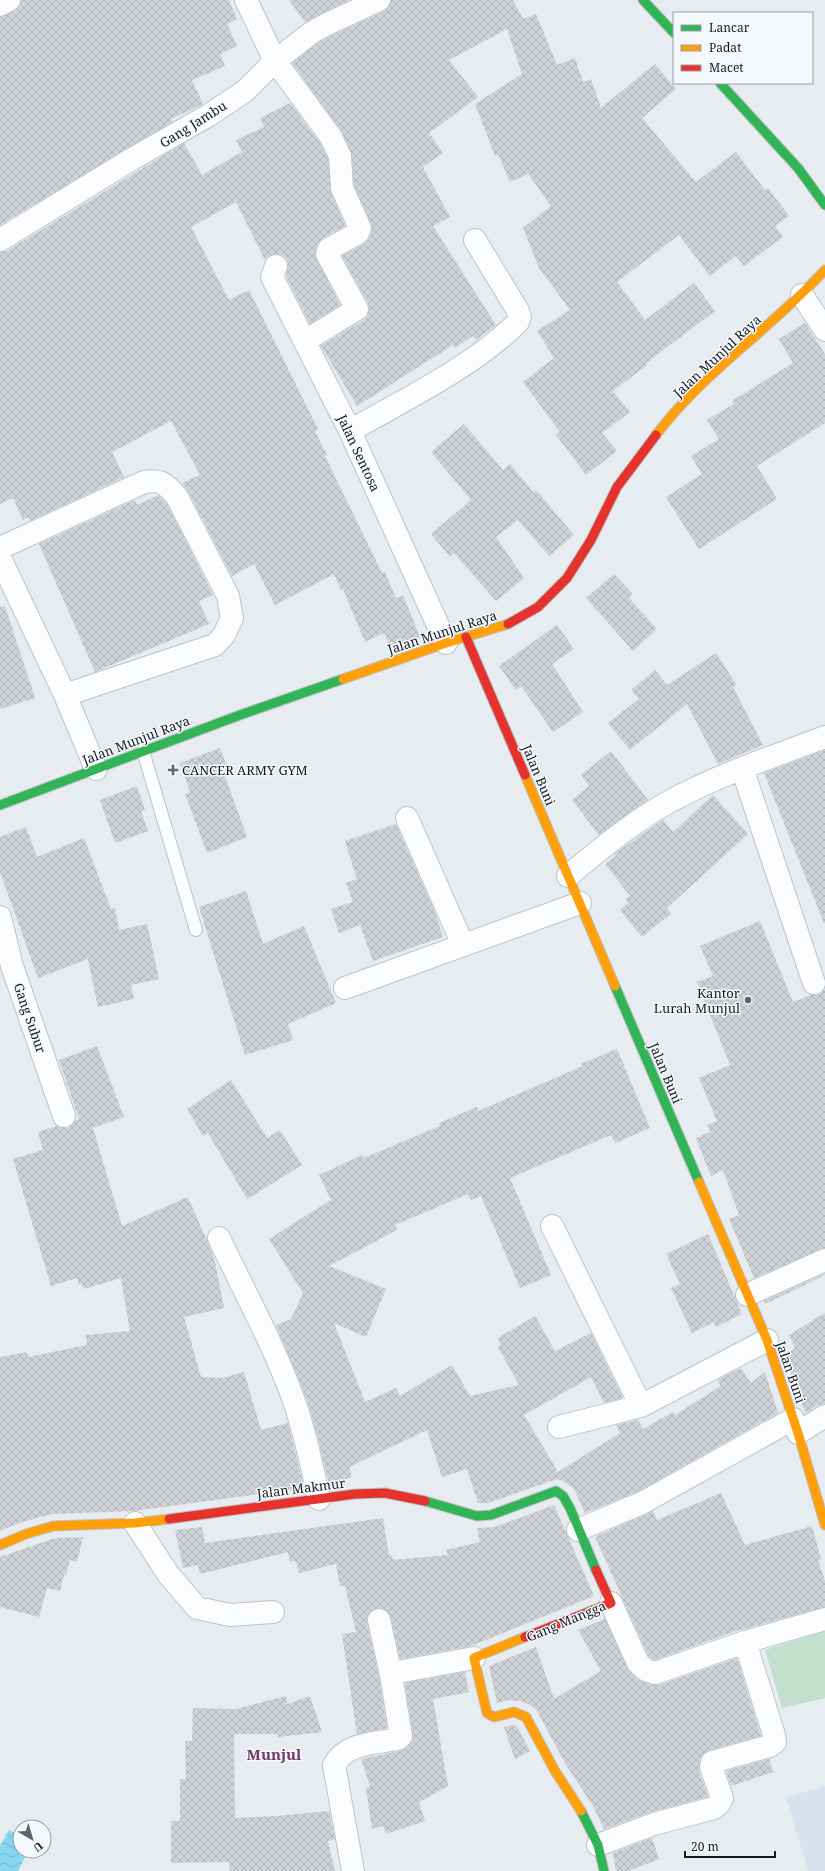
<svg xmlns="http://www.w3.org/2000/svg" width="825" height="1871" viewBox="0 0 825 1871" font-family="'Noto Serif',serif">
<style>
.built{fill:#d8e2ec}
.green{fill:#c3dfce}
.water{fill:url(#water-waves)}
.building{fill:url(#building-cross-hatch)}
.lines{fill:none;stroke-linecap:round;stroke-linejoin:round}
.lane-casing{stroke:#bec2c6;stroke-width:14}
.street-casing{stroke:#bec2c6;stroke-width:24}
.fast-casing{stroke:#bec2c6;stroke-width:11}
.slow-casing{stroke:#bec2c6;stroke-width:11}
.jam-casing{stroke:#bec2c6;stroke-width:11}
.lane{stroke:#fbfcfd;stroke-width:12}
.street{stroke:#fbfcfd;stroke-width:22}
.fast{stroke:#30b455;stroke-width:9}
.slow{stroke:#ff9f0a;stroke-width:9}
.jam{stroke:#e5322d;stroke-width:9}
.poi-dot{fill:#606467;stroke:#f3f8fe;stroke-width:1.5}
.labels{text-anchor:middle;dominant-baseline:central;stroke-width:3;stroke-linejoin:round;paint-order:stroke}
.street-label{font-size:13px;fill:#171a1d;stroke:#f3f8fe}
.poi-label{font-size:13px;fill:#171a1d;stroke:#f3f8fe;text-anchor:start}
.quarter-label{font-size:15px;font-weight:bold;fill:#763961;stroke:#f3f8fe}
</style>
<defs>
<pattern id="water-waves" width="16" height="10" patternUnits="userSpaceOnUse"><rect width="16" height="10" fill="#86d6ef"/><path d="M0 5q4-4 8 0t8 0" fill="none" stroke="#73b7cc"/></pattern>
<pattern id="building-cross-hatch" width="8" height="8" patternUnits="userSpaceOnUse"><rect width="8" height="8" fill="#cfd3d7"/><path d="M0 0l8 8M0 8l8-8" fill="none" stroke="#b1b5b8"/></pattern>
</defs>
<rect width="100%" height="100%" fill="#e7ecf0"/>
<path class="built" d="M825,1786V1871H808L786,1797Z"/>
<path class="green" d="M825,1631V1698L782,1708L765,1650Z"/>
<path class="water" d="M9,1830L20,1836V1851H28L18,1871H0V1846Z"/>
<path class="building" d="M21,0H229L237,19L227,24L237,46L220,54L225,66L192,80L203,104L171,119L172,122L0,225V17L15,11L20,6Z
M289,0H349L305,22Z
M391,0H513L523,19L536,14L557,65L575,58L583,82L591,79L601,108L655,64L676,89L642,118L696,182L736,152L765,190L768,188L789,216L775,226L783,237L744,266L736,256L710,276L679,235L617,282L645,320L694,283L715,311L646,363L647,365L613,391L630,412L602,433L617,451L586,475L556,435L560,432L523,382L554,358L537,331L570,310L539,268L523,228L551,206L528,174L510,182L498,154L495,156L475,104L522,74L507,29L449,60L478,97L429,133L443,153L423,167L450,217L433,226L496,325L476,340L473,336L455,348L453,345L357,406L321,346L364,320L368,315L369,309L368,303L342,256L364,244L370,238L372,227L354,185L352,155L342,132L292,63L318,43L331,36L385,11L389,7Z
M290,103L320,143L328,159L331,193L345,226L323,238L317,244L315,254L340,305L310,324L286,276L288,264L286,258L281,254H274L268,256L265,260L236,202L191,227L229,300L249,290L318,429L315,431L327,455L325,456L382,573L385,572L396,598L403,595L420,637L391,649L384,633L365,642L343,589L341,590L334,574L275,605L254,564L232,576L188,491L182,483L200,475L171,421L112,452L124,477L30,521L28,517L23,520L13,498L0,504V252L7,251L184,143L202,175L242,152L236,140L264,127L260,118Z
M805,323L825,354V423L757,466L777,499L699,549L666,497L702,474L691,456L719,439L707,420L734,404L732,401L793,363L779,339Z
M464,424L503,470L510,464L533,492L536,490L574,535L549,556L518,520L496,537L524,578L496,601L454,553L450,557L431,534L471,500L431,452Z
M158,495L167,504L213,595L199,601L209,624L95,672L39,544L135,500L137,505Z
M614,574L633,594L629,598L657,629L633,651L586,598Z
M5,606L35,698L0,709V607Z
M557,625L574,649L552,664L583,712L553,732L521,686L516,690L499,666Z
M716,653L737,685L733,687L763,745L718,764L687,704L630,750L608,723L639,699L631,690L655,670L667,685Z
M220,748L228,769L223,771L247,837L207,853L185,794L190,792L180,763Z
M825,750V923H824L764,773Z
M611,751L648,800L599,835L572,800L589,786L581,775Z
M137,786L145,810L141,811L148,831L115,843L100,800Z
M713,795L748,834L667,908L671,914L642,937L620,910L628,903L626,899L630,896L605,864L616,856L614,854L617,852L663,820L673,832Z
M396,824L435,912L443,937L373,961L360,925L339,933L331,909L353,902L346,883L357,879L345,841Z
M26,827L37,857L84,838L111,909L115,908L119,930L147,924L159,979L131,985L134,999L98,1007L88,959L38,978L0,872V837Z
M246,891L263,944L304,926L336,1003L288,1024L293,1040L245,1055L199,907Z
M760,921L793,1002L811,995H818L825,989V1248L754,1278L729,1219L739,1215L723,1170L711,1176L696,1138L710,1132L707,1125L717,1121L699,1078L730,1065L697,982L713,976L700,946Z
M97,1046L124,1117L93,1128L122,1226L188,1197L214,1257L224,1308L184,1317L201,1377L222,1378L244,1372L261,1430L288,1423L304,1488L134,1511L52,1514L22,1522L0,1531V1357L27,1352L28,1357L87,1345L86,1335L130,1331L121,1278L84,1289L82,1284L79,1285L77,1278L51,1286L13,1159L43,1150L38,1132L57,1126L62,1128H68L73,1124L75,1121L79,1119L59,1060Z
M617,1049L650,1128L615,1143L611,1135L510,1178L551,1275L520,1288L481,1196L471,1200L468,1194L395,1225L397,1230L329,1266L386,1289L366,1337L334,1323L365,1402L396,1388L400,1396L452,1365L470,1396L519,1385L498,1347L501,1345L498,1338L535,1316L555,1351L591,1333L623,1398L604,1403L591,1377L524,1415L558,1472L620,1433L616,1425L638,1420L643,1429L673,1412L675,1415L721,1386L717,1380L741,1368L751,1383L765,1372L778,1413L637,1492L585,1513L574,1489L563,1481L557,1479L488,1503H478L467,1469L442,1477L427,1430L349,1467L352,1477L329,1484L317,1434L306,1397L276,1325L291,1319L303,1293L269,1239L331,1200L319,1175L362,1155L364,1158L440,1126L439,1123L477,1107L478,1111L583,1066L581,1064Z
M231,1080L267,1138L280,1130L302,1165L247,1199L208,1133L203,1136L187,1109Z
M708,1234L742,1314L716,1327L714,1322L692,1333L671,1288L680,1284L666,1254Z
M825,1274V1275L765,1304L764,1301Z
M825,1313V1404L818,1405L806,1413L802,1405L785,1356L795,1348L789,1335Z
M721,1493L745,1545L812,1526L821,1559L818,1560L825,1581V1607L736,1631L655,1660L652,1659L648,1655L595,1537L653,1511L657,1520Z
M554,1505L594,1596L471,1646L400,1659L391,1617L388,1612L382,1608H377L371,1611L367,1616V1623L379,1677L387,1728L357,1734L342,1634L356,1632L345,1586H340L336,1564L299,1573L296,1561L290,1562L288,1552L200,1574L198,1565L183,1568L175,1530L202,1527L205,1543L383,1518L389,1556L392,1555L393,1560L448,1555L446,1550L480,1542L477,1528L495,1527Z
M83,1537L77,1562L70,1560L66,1575L64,1574L60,1591L47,1588L39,1617L0,1607V1557L55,1538Z
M605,1619L627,1668L638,1680L651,1685H659L737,1658L761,1736L709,1750L703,1754L700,1760L699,1771L708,1797L651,1812L604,1829L593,1806L566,1765L537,1711L529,1704L520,1701L509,1700L497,1703L489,1666L536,1647L554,1699L601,1671L578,1630Z
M465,1672L469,1692L433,1699L448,1786L419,1802L425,1821L386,1834L383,1826L372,1829L366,1788L370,1786L361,1759L400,1751L407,1748L413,1740V1734L405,1683Z
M286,1696L287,1704L310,1696L322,1732L278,1737V1734H234L235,1818L277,1816L329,1811L335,1839L328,1841L335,1871H230L229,1862L171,1863V1821H180V1779H186L185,1741H192L193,1708L236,1709Z
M512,1725L517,1726L530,1751L515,1759L504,1727Z
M769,1759L773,1772L731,1786L726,1771Z
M652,1838L659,1859L628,1871H616L613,1853Z"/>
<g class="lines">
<g class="lane-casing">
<path id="lane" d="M143,751L196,930"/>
</g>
<g class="street-casing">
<path id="street" d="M246,0L275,61L331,137L340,156L342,188L360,228L358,233L329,249L327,254L357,309L305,341
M0,5L9,0
M0,240L132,159L209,115L245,91L275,61L311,33L325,25L379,0
M276,266L272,277L350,431L446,643
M802,295L825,330
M350,431C405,399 473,367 518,322L520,317L518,311L475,240
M0,548L144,482C162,479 166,484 177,497L228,596L232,618L224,635L215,645L65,695
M0,558L65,695L96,769
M742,768L814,983
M407,818L463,945
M568,876C604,846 641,815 684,794C729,771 778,755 825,737
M0,917L12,966L64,1116
M345,988L580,903
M552,1226L641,1406
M219,1238C244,1291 274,1345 294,1401C305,1433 312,1466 319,1499
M747,1295L825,1260
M559,1427L641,1406L767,1340
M798,1433L825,1416
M135,1523L168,1574L197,1608L230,1615L273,1612
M578,1530L642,1503L793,1419
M611,1603L638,1663L646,1670L655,1673L745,1642L825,1619
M379,1620L391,1675
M598,1845L654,1824L714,1808L719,1804L722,1798L711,1767L712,1762L770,1746L775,1742L774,1735L745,1642
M353,1871L334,1765C346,1743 375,1743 398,1739L401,1736L391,1675L392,1673L474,1658"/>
</g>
<g class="fast-casing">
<path id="fast" d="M643,0L674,33
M720,83L798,168L825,205
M0,805L240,715L343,679
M615,986L699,1182
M425,1501L477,1516L491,1515L556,1491L563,1496L570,1508L596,1570
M581,1811L598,1845L604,1871"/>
</g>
<g class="slow-casing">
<path id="slow" d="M656,435C703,372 772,328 825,270
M343,679L446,643L508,624
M525,775L615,986
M699,1182L767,1340L798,1433L825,1525
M0,1545L26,1534L53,1526L135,1523L169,1519
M525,1637L474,1658L487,1713L494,1717L514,1712L526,1717L555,1771L581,1811"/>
</g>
<g class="jam-casing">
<path id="jam" d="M508,624L538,607L567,578L591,540L617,487L656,435
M466,637L525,775
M169,1519L355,1494L385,1493L425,1501
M525,1637L611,1603L596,1570"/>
</g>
<use href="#lane" class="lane"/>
<use href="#street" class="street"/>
<use href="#fast" class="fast"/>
<use href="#slow" class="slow"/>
<use href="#jam" class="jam"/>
</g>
<g class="poi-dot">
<path d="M171 764h4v4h4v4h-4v4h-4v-4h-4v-4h4z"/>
<circle cx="748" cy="1000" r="4"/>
</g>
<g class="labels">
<g class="street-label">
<text transform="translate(193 124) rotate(-32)">Gang Jambu</text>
<text transform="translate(717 356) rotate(-43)">Jalan Munjul Raya</text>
<text transform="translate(359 453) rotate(65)">Jalan Sentosa</text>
<text transform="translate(442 632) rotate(-18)">Jalan Munjul Raya</text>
<text transform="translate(136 740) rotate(-21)">Jalan Munjul Raya</text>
<text transform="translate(539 775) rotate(67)">Jalan Buni</text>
<text transform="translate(30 1018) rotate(71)">Gang Subur</text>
<text transform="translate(666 1073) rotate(67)">Jalan Buni</text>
<text transform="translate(791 1372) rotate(71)">Jalan Buni</text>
<text transform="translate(301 1488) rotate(-7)">Jalan Makmur</text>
<text transform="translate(566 1621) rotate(-23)">Gang Mangga</text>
</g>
<g class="poi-label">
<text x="182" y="770">CANCER ARMY GYM</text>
<text x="740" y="993" text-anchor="end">Kantor<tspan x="740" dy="15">Lurah Munjul</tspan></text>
</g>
<g class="quarter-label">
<text x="274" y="1754">Munjul</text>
</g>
</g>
<rect x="673" y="12" width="140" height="72" fill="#f3f8fe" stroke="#9b9fa4"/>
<rect x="681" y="25" width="20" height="6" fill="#30b455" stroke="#9b9fa4"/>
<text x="709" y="32" font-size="12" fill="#171a1d">Lancar</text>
<rect x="681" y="45" width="20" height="6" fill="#ff9f0a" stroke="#9b9fa4"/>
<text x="709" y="52" font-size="12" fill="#171a1d">Padat</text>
<rect x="681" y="65" width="20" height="6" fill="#e5322d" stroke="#9b9fa4"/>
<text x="709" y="72" font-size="12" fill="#171a1d">Macet</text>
<g transform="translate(32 1839) rotate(142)"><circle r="19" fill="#f3f8fe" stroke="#9b9fa4"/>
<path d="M0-3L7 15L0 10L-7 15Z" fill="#606467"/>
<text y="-6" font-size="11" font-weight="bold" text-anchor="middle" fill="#171a1d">U</text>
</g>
<path d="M685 1851v6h90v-6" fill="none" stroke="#171a1d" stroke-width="2"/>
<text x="691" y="1851" font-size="12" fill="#171a1d" stroke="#f3f8fe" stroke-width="3" paint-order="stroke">20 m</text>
</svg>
